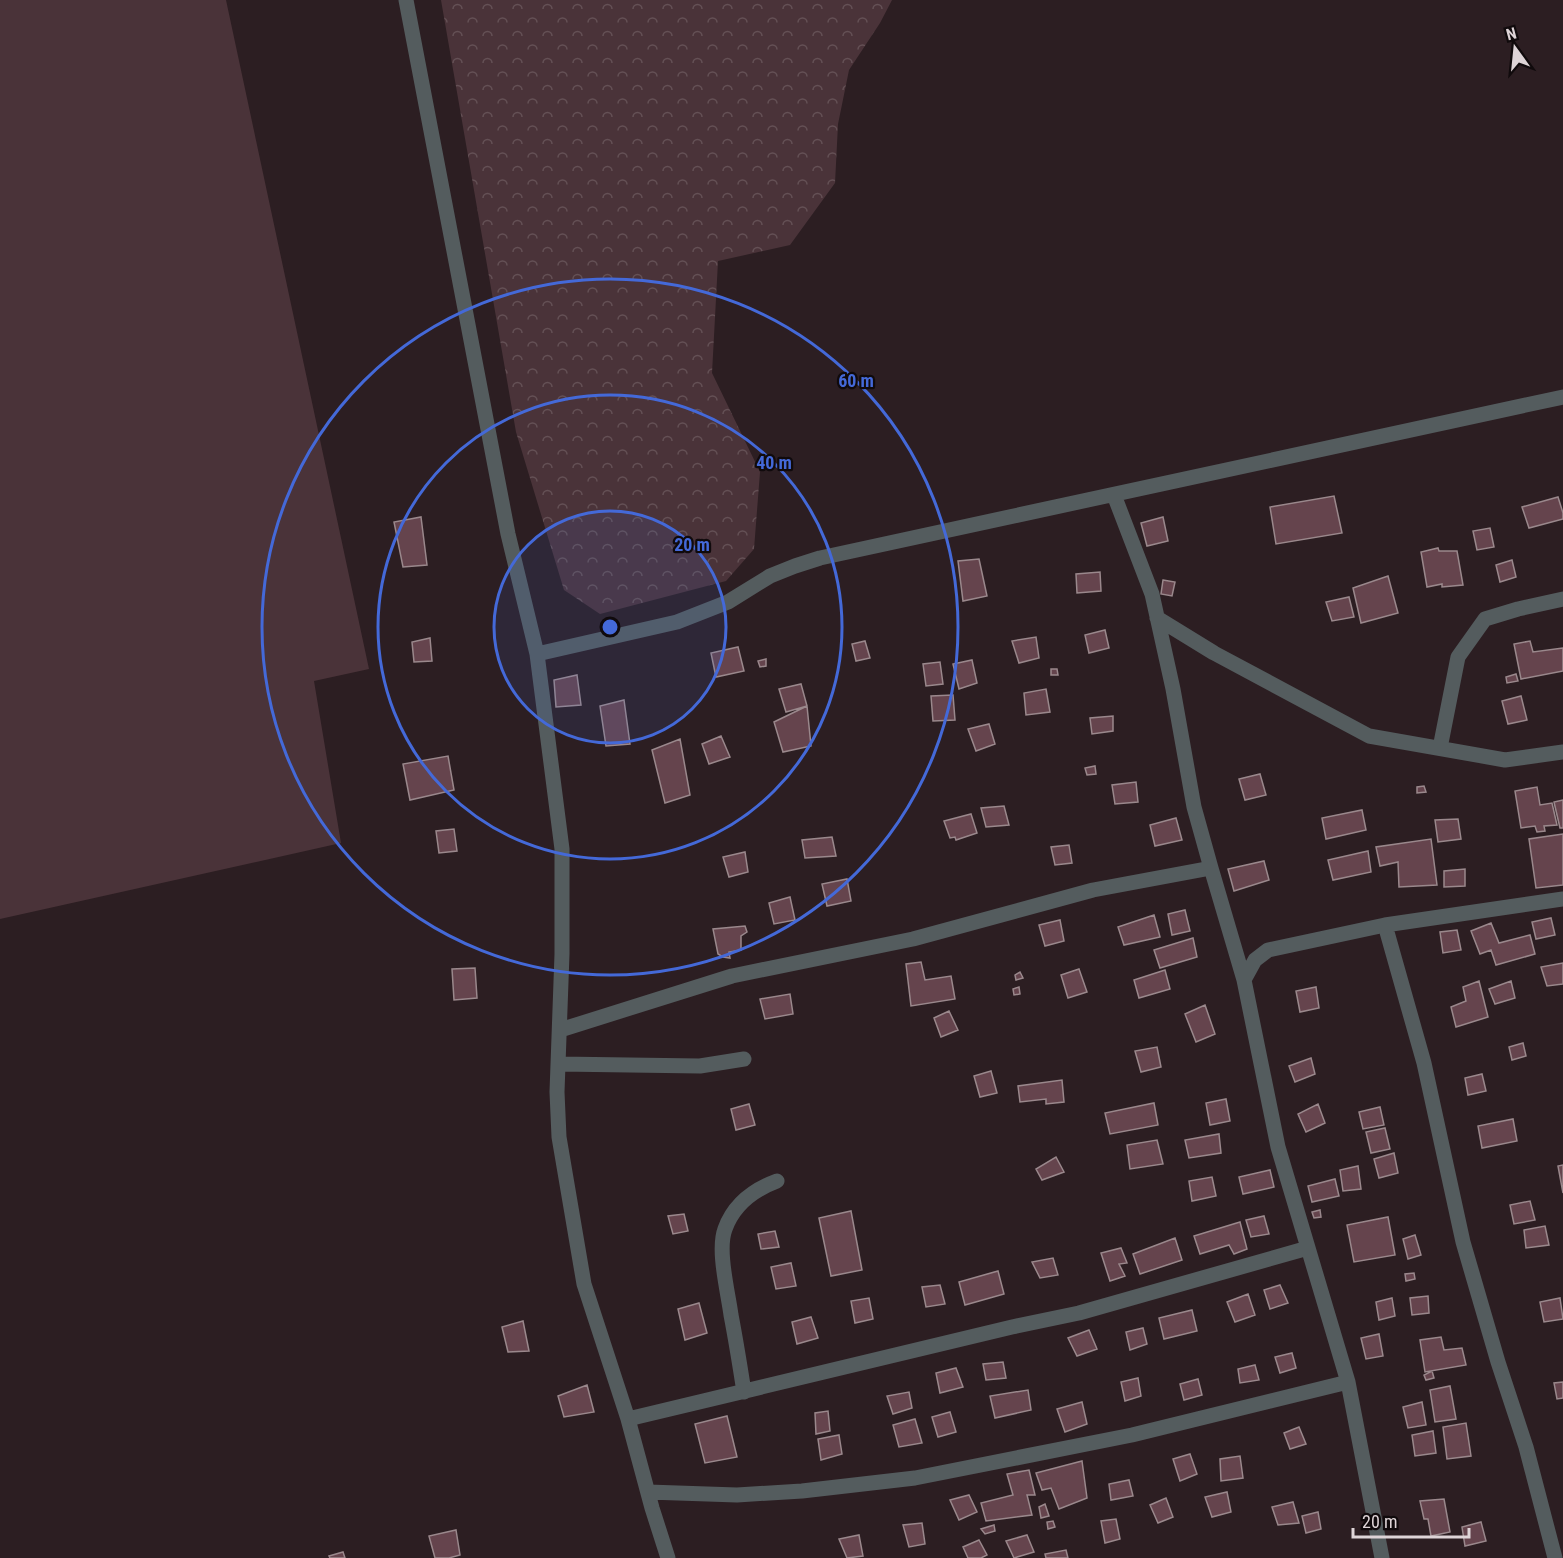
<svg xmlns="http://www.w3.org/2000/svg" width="1563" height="1558" viewBox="0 0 1563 1558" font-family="'Roboto Condensed',sans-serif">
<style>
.green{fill:#4a3339}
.forest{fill:url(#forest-crowns)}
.building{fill:#65444d;stroke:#9a888c;stroke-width:1.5}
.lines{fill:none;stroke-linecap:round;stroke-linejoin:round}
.minor{stroke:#545c5e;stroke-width:15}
.ring{fill:none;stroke:#4469d8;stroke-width:3}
.centre{fill:#4469d8;stroke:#100a0c;stroke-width:3}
.ring-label{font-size:18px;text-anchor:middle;font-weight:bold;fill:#4469d8;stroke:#100a0c;stroke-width:4.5;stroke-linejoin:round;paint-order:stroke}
</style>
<defs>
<pattern id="forest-crowns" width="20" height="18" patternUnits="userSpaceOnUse" patternTransform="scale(1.5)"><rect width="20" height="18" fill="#4a3339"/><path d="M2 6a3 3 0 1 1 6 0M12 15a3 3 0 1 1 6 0" fill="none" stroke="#645055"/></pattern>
</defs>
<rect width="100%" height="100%" fill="#2c1e22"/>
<path class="green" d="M0,0H226L369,669L314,681L341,843L0,919Z"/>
<path class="forest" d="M441,0H892L880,23L849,70L838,124L835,183L790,245L718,261L712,373L760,472L754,549L726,581L600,614L564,590L516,432Z"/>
<path class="building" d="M1334,496L1342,533L1276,544L1270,507Z
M1558,497L1563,513V519L1529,528L1522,507Z
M421,517L427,565L403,567L394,522Z
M1163,517L1168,541L1147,546L1141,523Z
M1490,528L1494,547L1477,550L1473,531Z
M1438,548L1439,551H1457L1463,585L1442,587V584L1427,587L1421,552Z
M979,559L987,596L963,601L958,561Z
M1512,560L1516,577L1500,582L1496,565Z
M1100,572L1101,591L1077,593L1076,574Z
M1388,576L1398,613L1361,623L1353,588Z
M1163,580L1175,582L1172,596L1161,594Z
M1349,597L1354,617L1332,621L1326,602Z
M1105,630L1109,648L1089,653L1085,635Z
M1036,637L1039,658L1019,663L1012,641Z
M430,638L432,661L414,662L412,642Z
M865,641L870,658L856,661L852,644Z
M1530,641L1533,652L1563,648V671L1521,679L1514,644Z
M738,647L744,671L716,677L711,653Z
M766,659V666L760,667L758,661Z
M972,660L977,683L959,689L953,664Z
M940,662L943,684L926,686L923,664Z
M1051,669H1057L1058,675H1051Z
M1516,674L1518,681L1507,683L1506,677Z
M577,675L581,705L556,707L554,680Z
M801,684L807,706L786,712L779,689Z
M1046,689L1050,712L1026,715L1024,693Z
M953,695L955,720L933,721L931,696Z
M1521,696L1527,720L1508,724L1502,701Z
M624,700L630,744L606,746L600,706Z
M807,706L811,746L783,752L774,722Z
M1113,716V731L1092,734L1090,718Z
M989,724L995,744L976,751L968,729Z
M721,736L730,757L709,764L702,744Z
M680,739L690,795L665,803L652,750Z
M448,756L454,790L410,800L403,764Z
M1095,766L1096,774L1087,775L1085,768Z
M1260,774L1266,795L1245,800L1239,779Z
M1136,782L1138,802L1115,804L1112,785Z
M1424,786L1426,792L1417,793V787Z
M1537,787L1540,805L1552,803L1557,825L1544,826L1545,831L1537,832L1535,826L1521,828L1515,791Z
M1563,800V828H1560L1554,802Z
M1004,806L1009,825L986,827L981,808Z
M1362,810L1366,830L1326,839L1322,818Z
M971,814L977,833L956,840L955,837L950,838L944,821Z
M1176,818L1182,840L1155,846L1150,825Z
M1458,819L1461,839L1438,842L1435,820Z
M454,829L457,851L439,853L436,831Z
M1563,834V885L1536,888L1529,839Z
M832,837L836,856L805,858L802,840Z
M1431,839L1437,885L1399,887L1398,862L1380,866L1376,847Z
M1069,845L1072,863L1055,865L1051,847Z
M1368,851L1371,872L1333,880L1328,860Z
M745,852L748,872L729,877L723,857Z
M1264,861L1269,880L1234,891L1228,869Z
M1465,869V886L1444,887V871Z
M847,879L851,901L827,906L822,884Z
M790,897L795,920L774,924L769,903Z
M1185,910L1190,931L1172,935L1168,914Z
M1154,915L1160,937L1124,945L1118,927Z
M1551,918L1555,935L1536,939L1532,922Z
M1060,920L1064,941L1045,946L1039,925Z
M1491,923L1499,943L1530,935L1535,954L1496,965L1491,950L1480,954L1471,931Z
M745,926L747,932L741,936V950L729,952L730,958L723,957L718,954L713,929Z
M1457,930L1461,950L1443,953L1440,932Z
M1193,938L1197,957L1160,968L1154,950Z
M921,962L925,980L951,976L955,999L911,1006L906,964Z
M1563,963V984L1547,986L1541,967Z
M475,968L477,998L454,1000L452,969Z
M1079,969L1087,992L1068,998L1061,975Z
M1165,970L1170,989L1139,998L1134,980Z
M1020,972L1023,978L1016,980L1015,975Z
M1479,981L1488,1017L1456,1027L1451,1007L1466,1001L1463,987Z
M1511,981L1515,998L1495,1004L1489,989Z
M1019,987L1020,994L1014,995L1013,989Z
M1316,987L1319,1008L1300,1012L1296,991Z
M790,994L793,1014L765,1019L760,999Z
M1205,1005L1215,1034L1196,1042L1185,1014Z
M949,1011L958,1030L941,1037L934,1018Z
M1523,1043L1526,1056L1512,1060L1509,1047Z
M1157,1047L1161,1067L1141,1072L1135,1051Z
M1311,1058L1315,1074L1295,1082L1289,1066Z
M991,1071L997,1093L980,1097L974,1076Z
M1482,1074L1486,1091L1468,1095L1465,1078Z
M1062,1080L1064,1102L1046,1104V1099L1020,1102L1018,1086Z
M1226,1099L1230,1121L1210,1125L1206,1103Z
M1154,1103L1158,1125L1110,1134L1105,1113Z
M749,1104L755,1125L736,1130L731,1109Z
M1318,1104L1325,1123L1306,1132L1298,1114Z
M1380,1107L1384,1125L1363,1129L1359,1112Z
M1513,1119L1517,1141L1482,1148L1478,1126Z
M1385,1128L1390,1149L1371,1153L1366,1132Z
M1219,1134L1221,1153L1189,1158L1185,1140Z
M1157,1140L1163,1164L1130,1169L1127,1145Z
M1394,1153L1398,1173L1379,1178L1374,1159Z
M1056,1157L1064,1172L1042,1180L1036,1169Z
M1563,1165V1193L1558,1166Z
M1358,1166L1361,1189L1343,1191L1340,1170Z
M1270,1170L1274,1187L1243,1194L1239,1177Z
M1212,1177L1216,1196L1192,1201L1189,1181Z
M1335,1179L1339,1196L1312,1202L1308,1186Z
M1530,1201L1535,1220L1514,1224L1510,1205Z
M1320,1210L1321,1217L1314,1218L1312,1212Z
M851,1211L862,1270L831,1276L819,1218Z
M684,1214L688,1231L673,1234L668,1216Z
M1264,1216L1269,1234L1251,1237L1246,1220Z
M1388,1217L1395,1255L1354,1262L1347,1225Z
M1240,1222L1247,1249L1234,1254L1229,1245L1200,1254L1194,1236Z
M1545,1226L1549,1245L1526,1248L1524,1230Z
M775,1231L779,1247L761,1249L758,1234Z
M1415,1235L1421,1255L1408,1259L1403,1239Z
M1175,1238L1182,1260L1140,1274L1133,1254Z
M1121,1248L1127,1263L1119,1264L1125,1276L1110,1281L1101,1253Z
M1053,1258L1058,1275L1040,1278L1032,1262Z
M791,1263L796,1286L776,1289L771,1267Z
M998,1271L1004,1294L965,1305L959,1282Z
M1414,1273L1415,1279L1406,1281L1405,1274Z
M940,1285L945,1304L926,1307L922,1287Z
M1280,1285L1288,1303L1270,1309L1264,1290Z
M1248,1294L1255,1315L1235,1322L1227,1302Z
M1428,1296L1429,1313L1412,1315L1410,1298Z
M869,1298L873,1319L855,1323L851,1301Z
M1392,1298L1395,1316L1379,1320L1376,1302Z
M1560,1298L1563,1319L1544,1322L1540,1302Z
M699,1303L707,1333L685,1340L678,1309Z
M1192,1310L1197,1331L1164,1339L1159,1318Z
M811,1317L818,1338L797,1344L792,1322Z
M523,1321L529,1351L508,1352L502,1327Z
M1143,1328L1147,1344L1130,1350L1126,1332Z
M1089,1330L1097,1349L1077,1356L1068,1338Z
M1379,1334L1383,1356L1366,1359L1361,1338Z
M1441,1337L1444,1350L1462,1348L1466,1365L1425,1372L1420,1340Z
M1292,1353L1296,1368L1280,1373L1275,1357Z
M1003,1362L1006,1378L986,1380L983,1364Z
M1255,1365L1259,1380L1240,1383L1238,1369Z
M956,1368L963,1387L940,1393L936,1373Z
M1432,1371L1434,1378L1426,1380L1424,1375Z
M1138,1378L1141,1396L1125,1401L1121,1382Z
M1198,1379L1202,1395L1184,1400L1180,1384Z
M1563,1382V1398L1557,1399L1554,1383Z
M587,1385L594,1412L564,1417L558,1396Z
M1450,1386L1456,1419L1435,1422L1430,1390Z
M1028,1390L1031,1410L995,1418L990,1396Z
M909,1392L912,1408L893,1414L887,1396Z
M1082,1402L1087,1424L1065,1432L1057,1409Z
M1422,1402L1426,1425L1408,1428L1403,1407Z
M828,1411L830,1431L816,1434L815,1413Z
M950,1412L956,1432L938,1437L932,1417Z
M727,1416L737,1457L705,1463L695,1424Z
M915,1419L922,1443L899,1447L893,1425Z
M1466,1423L1471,1456L1447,1459L1443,1427Z
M1299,1427L1306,1444L1290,1449L1284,1433Z
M1433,1431L1436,1453L1415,1456L1412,1435Z
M839,1435L842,1454L821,1460L818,1439Z
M1190,1454L1197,1474L1180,1481L1173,1459Z
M1240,1456L1243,1478L1221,1481L1220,1459Z
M1082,1461L1087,1498L1059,1509L1051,1488L1042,1490L1036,1473Z
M1029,1470L1035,1495H1027L1032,1515L986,1521L981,1503L1013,1495L1007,1474Z
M1129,1480L1133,1496L1111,1500L1109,1484Z
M1227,1492L1231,1512L1212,1517L1205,1497Z
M969,1495L977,1512L959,1520L950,1500Z
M1166,1498L1173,1517L1158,1523L1150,1505Z
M1444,1499L1450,1532L1431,1536L1428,1519H1424L1420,1501Z
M1293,1502L1299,1523L1278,1525L1272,1507Z
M1045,1504L1049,1516L1041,1518L1039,1507Z
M1318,1512L1321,1529L1306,1533L1302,1516Z
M1116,1519L1120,1539L1105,1543L1101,1521Z
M1053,1521L1055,1527L1048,1529L1047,1522Z
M1481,1522L1486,1541L1465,1546L1462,1527Z
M922,1523L925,1544L909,1547L903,1525Z
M994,1525L995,1531L985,1534L981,1529Z
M456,1530L460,1555L449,1558H435L429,1536Z
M859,1535L863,1556L847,1558L839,1539Z
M1027,1535L1034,1552L1014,1558L1006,1541Z
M979,1540L987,1555L981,1558H968L963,1547Z
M1066,1550L1068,1558H1046L1045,1554Z
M343,1552L345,1558H330L329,1556Z"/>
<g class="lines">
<path class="minor" d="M406,0L508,534L537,654L562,849V954L557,1092L559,1137L584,1284L628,1419L652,1508L668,1558
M1114,495L1152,594L1173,689L1194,807L1211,868L1244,980L1278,1147L1348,1382L1382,1558
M1157,618L1214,653L1369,736L1505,760L1563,752
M537,654L677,622L728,602L770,576L795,566L820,558L1563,397
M1440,748L1458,657L1485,619L1518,609L1563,599
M1385,925L1424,1063L1463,1242L1498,1362L1526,1447L1555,1558
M1244,980L1255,960L1268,950L1385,925L1563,899
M560,1030L732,976L913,939L1093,890L1211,868
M559,1064L700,1066L744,1059
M744,1392C740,1366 736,1341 731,1315C728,1292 717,1250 725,1229C734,1204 753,1190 777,1181
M628,1419L1012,1327L1079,1313L1308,1248
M648,1492L737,1495L802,1491L915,1478L1132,1435L1348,1382"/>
</g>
<circle cx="610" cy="627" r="116" fill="#4469d8" fill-opacity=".12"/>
<g class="ring">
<circle cx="610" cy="627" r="116"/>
<circle cx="610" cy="627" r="232"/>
<circle cx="610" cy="627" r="348"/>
</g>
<circle cx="610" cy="627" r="9" class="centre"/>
<g class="ring-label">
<text x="856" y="387">60 m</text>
<text x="774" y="469">40 m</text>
<text x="692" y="551">20 m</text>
</g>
<g transform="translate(1515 48) rotate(345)" stroke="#100a0c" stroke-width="4.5" paint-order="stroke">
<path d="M0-4.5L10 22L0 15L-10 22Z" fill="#ded4d7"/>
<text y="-9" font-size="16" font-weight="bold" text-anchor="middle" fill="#ded4d7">N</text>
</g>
<path d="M1353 1528v9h116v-9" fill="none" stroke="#ded4d7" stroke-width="3"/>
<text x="1362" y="1528" font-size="18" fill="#ded4d7" stroke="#100a0c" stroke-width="4.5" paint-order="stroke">20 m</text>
</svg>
